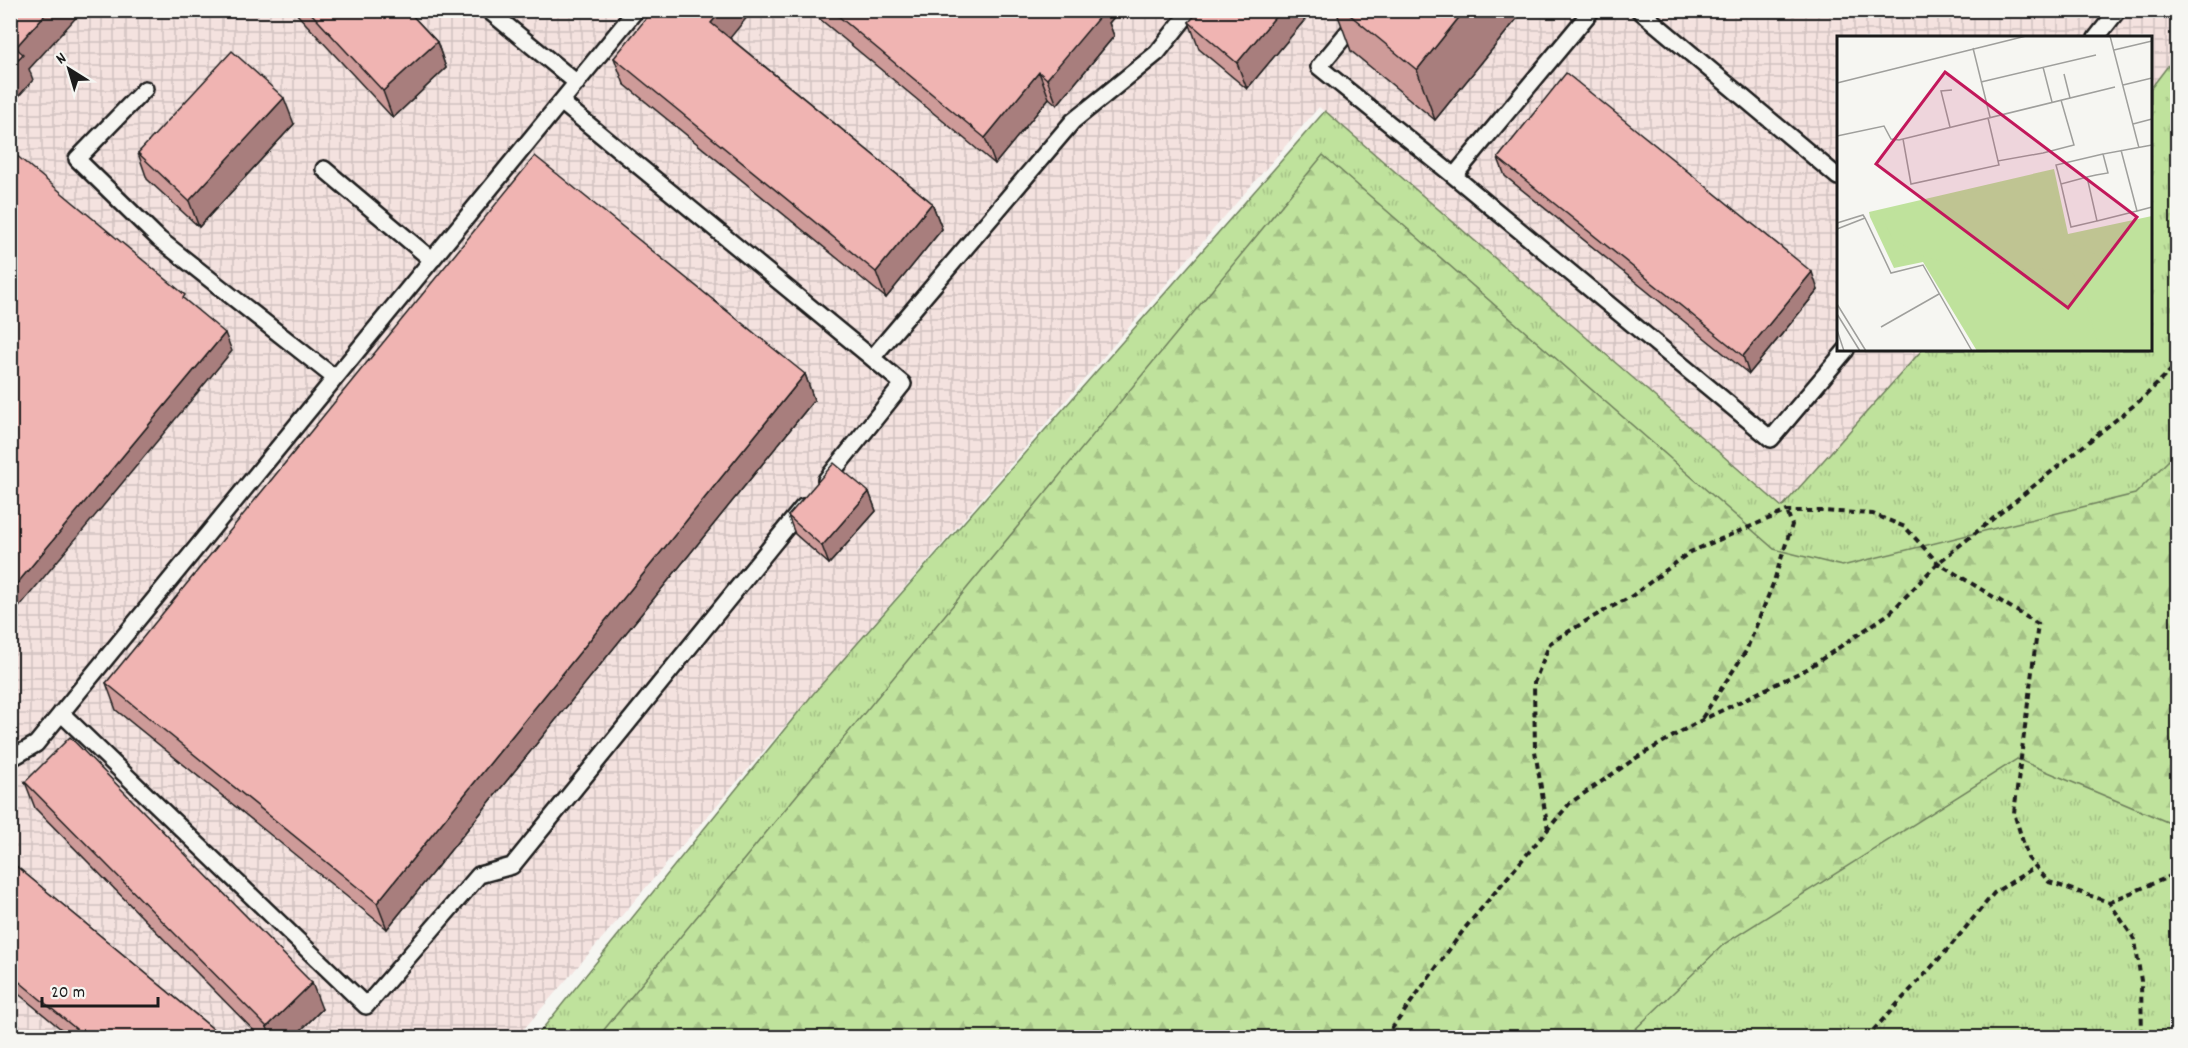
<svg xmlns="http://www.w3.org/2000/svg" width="2188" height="1048" viewBox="0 0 2188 1048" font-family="Dekko,sans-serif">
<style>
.industrial{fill:url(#industrial-grid)}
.grass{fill:url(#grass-tufts);stroke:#6e7f5c;stroke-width:1.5}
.forest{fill:url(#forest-firs);stroke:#6e7f5c;stroke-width:1.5}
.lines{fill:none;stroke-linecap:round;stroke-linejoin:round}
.lane-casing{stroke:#1c1c1c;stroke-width:20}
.path{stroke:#1c1c1c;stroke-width:4;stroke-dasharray:6 4.5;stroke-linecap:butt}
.lane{stroke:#f6f6f2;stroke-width:15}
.wall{fill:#ce9b99;stroke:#1c1c1c;stroke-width:1.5}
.shaded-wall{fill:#a87e7d;stroke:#1c1c1c;stroke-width:1.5}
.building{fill:#f0b4b2;stroke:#1c1c1c;stroke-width:1.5}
.inset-road{fill:none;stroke:#9f9f9c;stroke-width:1.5}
.view{fill:#c2185b;fill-opacity:0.15;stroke:#c2185b;stroke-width:3}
.inset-edge{fill:none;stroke:#1c1c1c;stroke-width:3}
</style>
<defs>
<pattern id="industrial-grid" width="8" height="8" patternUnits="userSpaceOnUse" patternTransform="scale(1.5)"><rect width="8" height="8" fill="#f4e2df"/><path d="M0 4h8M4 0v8" fill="none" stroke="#d1c1bf"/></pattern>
<pattern id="grass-tufts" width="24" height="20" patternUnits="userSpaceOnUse" patternTransform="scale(1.5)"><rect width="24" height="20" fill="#bfe29c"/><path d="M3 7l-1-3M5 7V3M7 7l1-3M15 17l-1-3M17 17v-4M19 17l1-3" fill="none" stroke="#a4c186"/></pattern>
<pattern id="forest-firs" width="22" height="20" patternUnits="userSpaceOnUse" patternTransform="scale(1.5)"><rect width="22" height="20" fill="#bfe29c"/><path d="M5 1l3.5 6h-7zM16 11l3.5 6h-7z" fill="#a4c186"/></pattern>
</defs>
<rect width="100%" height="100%" fill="#f6f6f2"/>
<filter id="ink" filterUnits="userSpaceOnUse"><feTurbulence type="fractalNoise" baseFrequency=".0167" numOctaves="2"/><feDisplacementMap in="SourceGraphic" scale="12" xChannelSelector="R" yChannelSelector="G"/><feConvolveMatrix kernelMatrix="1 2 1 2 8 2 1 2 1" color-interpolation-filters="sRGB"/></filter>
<g filter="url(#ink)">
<path class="industrial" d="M2177,10L2178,54L2151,88L2150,38H1838V350H1922L1782,508L1319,107L517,1037L11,1038L10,11Z"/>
<path class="grass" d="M2177,54V1037L535,1038L813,694L1325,111L1782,507L1922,350H2150L2151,88Z"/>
<path class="forest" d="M1323,155L1774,549L1842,566L2135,494L2177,452V826L2017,759L1724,944L1627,1037H598Z"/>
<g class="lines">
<g class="lane-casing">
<path id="lane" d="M488,10L577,83
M1366,10L1319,67L1454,176
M1592,10L1454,176L1771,439L1846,350
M1639,10L1838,177
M2096,38L2118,10
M145,89L77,159L159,239L335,378
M561,102L872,358L1073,121L1157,53L1191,10
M324,169L432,260
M826,480L903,384L872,358
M61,713L366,1006L479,875L512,866L803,507
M10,759L36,744L636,10"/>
</g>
<path class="path" d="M1702,718L1746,651L1773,584L1792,525L1787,511
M1548,830L1535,751L1534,683L1550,643L1591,618L1632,596L1690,552L1787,511H1821L1873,514L1905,527L1938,563L2038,624L2014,813L2028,858L2049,882L2109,902L2135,940L2141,981L2142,1038
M2109,902L2178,873
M1385,1038L1465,928L1570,803L1636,758L1694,724L1807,669L1890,613L1938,563L2143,398L2178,363
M1866,1038L1949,948L1994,893L2035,867"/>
<use href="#lane" class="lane"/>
</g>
<path class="wall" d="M293,10H407L437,42L446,68L393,118Z
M809,10H1120L1109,23L1114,36L1057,105L1049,98L995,164Z
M1313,10L1247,89L1199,49L1189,22Z
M1336,10H1524L1435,120L1351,51Z
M730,38L932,203L942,229L886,298L624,84L614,58Z
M294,124L199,227L147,179L138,153Z
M1498,158L1818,290L1749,374L1505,176Z
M805,374L814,400L387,929L116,710L106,683Z
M869,492L876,511L829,564L795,534L788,516Z
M25,782L322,1009L293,1038H261L35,808Z
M10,861L224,1038H72L10,987Z"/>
<path class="shaded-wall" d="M49,10H83L29,69L33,80L10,106V69L21,57L17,46Z
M722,10H753L721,49L711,23Z
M1098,10H1120L1109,23L1114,36L1057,105L1047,79Z
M1281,10H1313L1247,89L1237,63Z
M1465,10H1524L1435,120L1417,70Z
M437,42L446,68L393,118L383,91Z
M1039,72L1049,98L995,164L985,138Z
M284,98L294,124L199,227L189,201Z
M932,203L942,229L886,298L876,272Z
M1812,272L1818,290L1749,374L1743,356Z
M225,333L232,351L10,618V592Z
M805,374L814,400L387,929L377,903Z
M869,492L876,511L829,564L822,546Z
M312,983L322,1009L293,1038H271L267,1027Z"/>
<path class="building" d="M10,10H49L17,46L10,40Z
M308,10H407L437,42L383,91Z
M653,10H722L711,23L932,203L876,272L614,58Z
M831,10H1105L1047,79L1039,72L985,138Z
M1200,10H1281L1237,63L1189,22Z
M1344,10H1465L1417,70Z
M10,43L23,54L10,69Z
M232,51L284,98L189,201L138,153Z
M1566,73L1812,272L1743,356L1498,158Z
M10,150L185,295L183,298L225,333L10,592Z
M535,156L805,374L377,903L106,683Z
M834,463L869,492L822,546L788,516Z
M70,737L312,983L267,1027L25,782Z
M10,861L224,1038H87L10,974Z"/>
</g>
<g transform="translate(1837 36)">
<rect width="315" height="315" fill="#f6f6f2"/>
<path d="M217,133L231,198L315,180V315H140L86,226L57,232L33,181L32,176Z" fill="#bfe29c"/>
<path d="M214,137L227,201L232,207L262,220L315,212V315H263L245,253L235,236L197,232L153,238L88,221L56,203L48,188L55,175Z" fill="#bfe29c"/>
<path class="inset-road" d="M273,0L302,112M136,12L153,81M277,14L315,5M206,31L215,66M227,38L233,62M144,46L259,19M0,47L189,0M286,49L315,42M151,82L161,125L206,117L237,109L224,64M296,88L315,83M113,91L104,55L115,54M0,100L47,90L54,103L62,104L278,51M66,103L74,148L162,129L161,125M284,114L300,175L315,171M250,141L260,185L234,191L224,148L250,141L259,139L271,137L266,118L315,109M224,148L219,129L266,118M28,182L54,237L86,229L135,315M260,185L300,175M0,187L26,179L28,182M0,193L28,182M0,268L29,315M0,278L23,315M44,291L102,258M0,294L7,315"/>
<path class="view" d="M108,36L300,181L231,272L39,128Z"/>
<rect width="315" height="315" class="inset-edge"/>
</g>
<rect width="2188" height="1048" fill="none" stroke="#f6f6f2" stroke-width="36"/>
<rect x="18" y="18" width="2152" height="1012" fill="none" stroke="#1c1c1c" stroke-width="2" filter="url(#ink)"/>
<g transform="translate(69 69) rotate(323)" stroke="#f6f6f2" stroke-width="4.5" paint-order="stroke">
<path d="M0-4.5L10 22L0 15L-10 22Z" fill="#1c1c1c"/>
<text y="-9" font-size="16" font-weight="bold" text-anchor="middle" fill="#1c1c1c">N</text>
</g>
<path d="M42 997v9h116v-9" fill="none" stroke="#1c1c1c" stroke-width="3"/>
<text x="51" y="997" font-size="18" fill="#1c1c1c" stroke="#f6f6f2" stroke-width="4.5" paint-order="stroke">20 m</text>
</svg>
